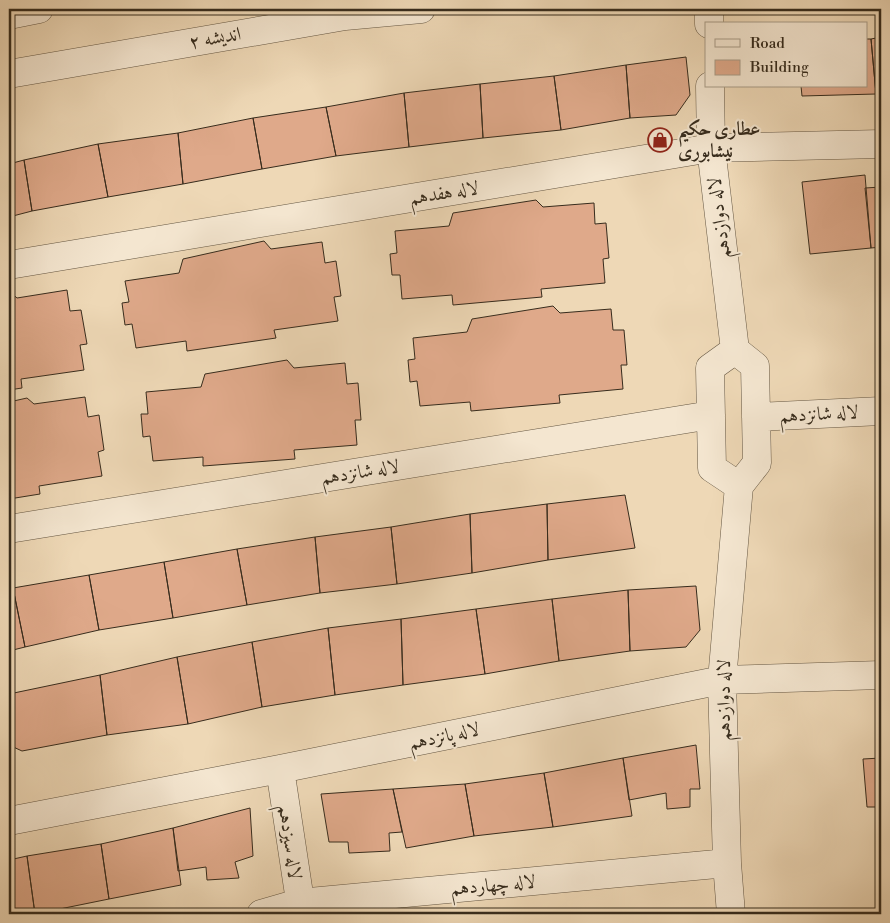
<svg xmlns="http://www.w3.org/2000/svg" width="890" height="923" viewBox="0 0 890 923" font-family="'Libre Bodoni',Amiri,serif">
<style>
.building{fill:#dfa98a;stroke:#372c1d}
.lines{fill:none;stroke-linecap:round;stroke-linejoin:round}
.minor-casing{stroke:#655743;stroke-width:29}
.minor{stroke:#f4e6d0;stroke-width:28}
.labels{text-anchor:middle;dominant-baseline:central;stroke-width:4;stroke-linejoin:round;paint-order:stroke}
.street-label{font-size:19px;fill:#372c1d;stroke:#f4e6d0}
.poi-label{font-size:19px;font-weight:bold;fill:#372c1d;stroke:#f4e6d0;text-anchor:start}
</style>
<rect width="100%" height="100%" fill="#eed8b6"/>
<filter id="stains"><feTurbulence type="fractalNoise" baseFrequency=".004" numOctaves="4"/><feColorMatrix values="0 0 0 0 .2 0 0 0 0 .09 0 0 0 0 .02 0 0 0 .5 -.17"/></filter>
<radialGradient id="worn" r=".72"><stop offset=".6" stop-color="#630" stop-opacity="0"/><stop offset="1" stop-color="#630" stop-opacity=".3"/></radialGradient>
<path class="building" d="M881,37V93L876,94L871,39Z
M866,39H871L876,94L802,96L801,86H866Z
M686,57L690,95L676,115L630,118L626,65Z
M626,65L630,118L561,130L554,76Z
M554,76L561,130L483,138L480,84Z
M480,84L483,138L409,147L404,93Z
M404,93L409,147L336,156L326,107Z
M326,107L336,156L262,169L253,118Z
M253,118L262,169L183,184L178,133Z
M178,133L183,184L108,197L98,144Z
M98,144L108,197L32,211L24,160Z
M24,160L32,211L9,217V164Z
M865,175L871,248L810,254L802,182Z
M881,187V247L871,248L865,188Z
M536,200L543,207L594,203L595,224L606,223L609,258L603,259L605,283L541,289L542,297L453,305L452,295L402,299L400,275H392L390,254L397,253L395,231L449,226L453,213Z
M264,241L271,249L322,242L325,263L336,261L341,296L334,297L338,321L274,330L276,338L187,351L186,341L136,348L132,324L125,325L122,303L129,302L125,281L179,273L183,259Z
M67,290L70,311L81,310L87,344L80,345L84,370L21,379L22,388L9,390V291L17,298Z
M876,299H881V355Z
M553,306L560,313L611,309L613,330H624L627,365H621L623,389L559,395L560,403L471,411L470,402L420,406L417,381L410,382L408,360L415,359L413,338L467,332L472,319Z
M287,360L294,368L345,363L347,384L358,383L361,420H355L357,445L294,450L295,459L203,466V457L153,461L150,436L143,437L141,414H148L146,392L201,387L205,374Z
M85,397L88,417L99,415L104,450L98,452L102,476L39,486L40,494L9,499V402L27,398L34,404Z
M625,495L635,548L548,560L547,504Z
M547,504L548,560L472,573L470,514Z
M470,514L472,573L397,584L391,527Z
M391,527L397,584L320,593L315,537Z
M315,537L320,593L247,605L237,549Z
M237,549L247,605L173,618L164,562Z
M164,562L173,618L99,630L89,575Z
M89,575L99,630L25,647L13,588Z
M696,586L700,630L686,647L630,651L628,590Z
M13,588L25,647L9,651V589Z
M628,590L630,651L559,661L552,599Z
M552,599L559,661L485,674L476,609Z
M476,609L485,674L403,685L401,619Z
M401,619L403,685L335,695L328,628Z
M328,628L335,695L262,707L252,642Z
M252,642L262,707L188,724L177,657Z
M177,657L188,724L107,735L100,675Z
M100,675L107,735L22,751L9,745V694Z
M696,745L700,789H690V807L667,809L666,793L629,800L623,758Z
M623,758L632,816L553,827L544,773Z
M881,758V807H867L863,759Z
M544,773L553,827L474,836L465,784Z
M465,784L474,836L406,848L393,789Z
M393,789L402,832L389,833L390,851L349,853L348,842H329L321,794Z
M250,808L253,856L235,862L239,878L207,880L206,867L178,871L173,828Z
M173,828L181,885L109,899L101,844Z
M101,844L109,899L35,914L27,856Z
M27,856L35,914H9V860Z"/>
<g class="lines">
<g class="minor-casing">
<path id="minor" d="M709,9V24
M9,15L39,9
M9,74L345,16L421,9
M710,86L711,148L735,350
M9,265L711,148L881,144
M735,350L755,366L757,463L739,486L712,468L710,368Z
M756,417L881,411
M9,529L711,415
M280,769L302,914
M9,821L280,769L722,680L881,675
M261,914L299,903L727,863
M731,914L727,863L722,680L739,486"/>
</g>
<use href="#minor" class="minor"/>
</g>
<defs>
<g id="shop-ring" transform="scale(1.25)"><circle r="9.5" fill="#f4e6d0" stroke="#8f2418" stroke-width="1.5"/><path d="M-5-2.5h2.3a2.7 3.5 0 0 1 5.4 0H5L5.5 6h-11ZM-1.5-2.5h3a1.5 2.3 0 0 0-3 0Z" fill="#8f2418"/></g>
</defs>
<g fill-rule="evenodd">
<use href="#shop-ring" x="660" y="140"/>
</g>
<g class="labels">
<g class="street-label">
<text transform="translate(215 38) rotate(-10)">اندیشه ۲</text>
<text transform="translate(444 193) rotate(-9)">لاله هفدهم</text>
<text transform="translate(719 218) rotate(-97)">لاله دوازدهم</text>
<text transform="translate(819 414) rotate(-3)">لاله شانزدهم</text>
<text transform="translate(360 472) rotate(-9)">لاله شانزدهم</text>
<text transform="translate(724 700) rotate(-90)">لاله دوازدهم</text>
<text transform="translate(444 736) rotate(-12)">لاله پانزدهم</text>
<text transform="translate(290 842) rotate(82)">لاله سیزدهم</text>
<text transform="translate(493 885) rotate(-5)">لاله چهاردهم</text>
</g>
<g class="poi-label">
<text x="678" y="129">عطاری حکیم<tspan x="678" dy="22">نیشابوری</tspan></text>
</g>
</g>
<rect width="890" height="923" fill="none" stroke="#eed8b6" stroke-width="30"/>
<rect x="10" y="10" width="870" height="903" fill="none" stroke="#372c1d" stroke-width="2.5"/>
<rect x="15" y="15" width="860" height="893" fill="none" stroke="#372c1d"/>
<rect x="705" y="22" width="162" height="65" fill="#f4e6d0" stroke="#a89c88"/>
<rect x="715" y="39" width="25" height="8" fill="#f4e6d0" stroke="#a89c88"/>
<text x="750" y="48" font-size="15" fill="#372c1d">Road</text>
<rect x="715" y="60" width="25" height="15" fill="#dfa98a" stroke="#a89c88"/>
<text x="750" y="72" font-size="15" fill="#372c1d">Building</text>
<rect width="100%" height="100%" filter="url(#stains)"/>
<rect width="100%" height="100%" fill="url(#worn)"/>
</svg>
